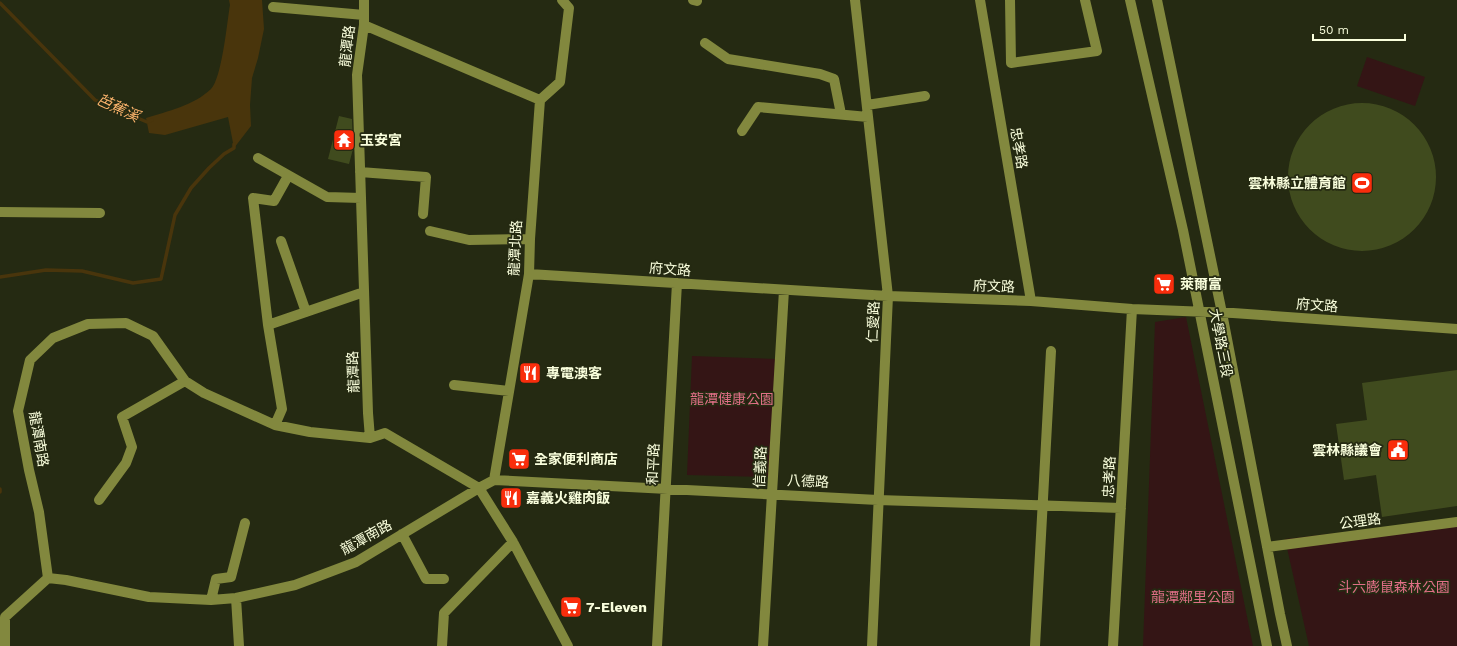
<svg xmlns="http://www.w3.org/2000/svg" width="1457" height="646" viewBox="0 0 1457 646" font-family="'Work Sans','Noto Sans TC',sans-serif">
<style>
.green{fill:#341515}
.water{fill:#49350c}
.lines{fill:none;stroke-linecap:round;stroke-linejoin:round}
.stream{stroke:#49350c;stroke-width:3.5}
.building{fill:#404b1e}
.minor{stroke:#82883e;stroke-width:10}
.labels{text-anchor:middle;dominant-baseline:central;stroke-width:3.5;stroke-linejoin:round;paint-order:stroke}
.street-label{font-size:14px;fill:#f9fedc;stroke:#252a12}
.poi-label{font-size:14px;font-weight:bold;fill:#f9fedc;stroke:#252a12;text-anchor:start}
.park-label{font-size:14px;fill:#e06f87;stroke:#252a12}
.water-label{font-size:15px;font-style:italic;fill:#fcb46c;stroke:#252a12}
</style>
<rect width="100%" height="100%" fill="#252a12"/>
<path class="green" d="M1367,57L1425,77L1415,106L1357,86Z
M1186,317L1253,646H1143L1155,322Z
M692,356L775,359L769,477L687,475Z
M1457,519V646H1309L1285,539Z"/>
<path class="water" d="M229,0H262L264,29L258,58L252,78L250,105L251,126L234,148L228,117L165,135L149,133L146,118C168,111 193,106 211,89C222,78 227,22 230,5Z"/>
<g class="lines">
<path class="stream" d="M0,3L95,100L147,122L152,120
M0,277L46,270L82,271L133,283L161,279L175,215L191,188L209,168L224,154L234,148V144
M0,489V492"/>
</g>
<path class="building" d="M1288 177a74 74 0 1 1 148 0a74 74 0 1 1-148 0Z
M339,116L352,119L353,149L349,164L328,159Z
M1457,370V506L1382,517L1376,475L1344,480L1336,424L1367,420L1362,383Z"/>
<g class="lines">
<path class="minor" d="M364,0V25L357,75L368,413L370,438L385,433L479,488L513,542L568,646
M693,0L697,1
M855,0L888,296L872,646
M980,0L1031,301
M1010,0L1011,63L1097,51L1085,0
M1130,0L1183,230L1267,646
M1157,0L1222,313L1280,614L1287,646
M273,7L364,15
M364,25L540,100
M705,43L728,59L820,74L834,79L841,114
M867,105L925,96
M742,131L758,107L868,117
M258,158L327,197L361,198
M360,172L426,177L423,214
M0,212L100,213
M430,231L469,240L530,239
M281,241L306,312
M529,274L888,296L1031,301L1132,309L1233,313L1457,329
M268,325L364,292
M454,385L509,391
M275,425L282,409L268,325L253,198L274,201L288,176
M370,438L310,432L275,425L204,393L185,381L153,336L126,323L88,324L53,338L30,360L18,411L29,470L39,512L48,578L66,580L149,597L211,600L236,598L295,585L356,562L479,488L494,480L529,274L530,239L540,100L560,82L569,8L562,0
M494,480L878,500L1121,508
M99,500L126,463L132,447L122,417L185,381
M402,534L426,579H444
M1267,547L1457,522
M236,598L239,646
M211,600L216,579L231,577L245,523
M5,646V617L48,578
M442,646L444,613L513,542
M657,646L677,283
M763,646L784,290
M1035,646L1051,351
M1113,646L1132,309"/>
</g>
<defs>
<g id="temple-square" transform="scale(1.15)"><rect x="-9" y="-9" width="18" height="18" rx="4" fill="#f92d0c" stroke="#252a12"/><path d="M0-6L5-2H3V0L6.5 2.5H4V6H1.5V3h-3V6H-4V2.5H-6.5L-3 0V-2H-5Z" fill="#fff"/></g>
<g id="stadium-square" transform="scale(1.15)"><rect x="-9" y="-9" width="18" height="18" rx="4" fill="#f92d0c" stroke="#252a12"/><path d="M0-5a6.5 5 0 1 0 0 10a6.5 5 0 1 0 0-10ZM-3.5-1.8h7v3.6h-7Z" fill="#fff"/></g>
<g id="supermarket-square" transform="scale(1.15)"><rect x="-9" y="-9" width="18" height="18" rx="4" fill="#f92d0c" stroke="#252a12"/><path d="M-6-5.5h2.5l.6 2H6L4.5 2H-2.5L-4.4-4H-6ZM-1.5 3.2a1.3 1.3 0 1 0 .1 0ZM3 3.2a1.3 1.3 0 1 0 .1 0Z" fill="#fff"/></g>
<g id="restaurant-square" transform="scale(1.15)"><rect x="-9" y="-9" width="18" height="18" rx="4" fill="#f92d0c" stroke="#252a12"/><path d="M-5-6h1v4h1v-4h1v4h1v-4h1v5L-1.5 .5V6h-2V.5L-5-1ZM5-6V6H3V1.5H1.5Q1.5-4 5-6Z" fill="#fff"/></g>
<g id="civic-square" transform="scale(1.15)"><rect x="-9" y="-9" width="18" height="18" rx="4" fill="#f92d0c" stroke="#252a12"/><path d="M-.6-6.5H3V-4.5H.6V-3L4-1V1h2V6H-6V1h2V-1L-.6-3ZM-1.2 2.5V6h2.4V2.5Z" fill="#fff"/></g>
</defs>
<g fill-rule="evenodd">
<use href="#temple-square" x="344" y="140"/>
<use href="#stadium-square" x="1362" y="183"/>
<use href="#supermarket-square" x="1164" y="284"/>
<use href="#restaurant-square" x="530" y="373"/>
<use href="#civic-square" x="1398" y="450"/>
<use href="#supermarket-square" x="519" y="459"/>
<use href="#restaurant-square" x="511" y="498"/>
<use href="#supermarket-square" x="571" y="607"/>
</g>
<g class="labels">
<g class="street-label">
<text transform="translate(347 46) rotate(-83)">龍潭路</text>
<text transform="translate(1019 148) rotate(80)">忠孝路</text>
<text transform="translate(515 248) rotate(-87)">龍潭北路</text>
<text transform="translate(670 269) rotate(4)">府文路</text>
<text transform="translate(994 286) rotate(2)">府文路</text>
<text transform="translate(1317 305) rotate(4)">府文路</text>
<text transform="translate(873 322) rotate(-87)">仁愛路</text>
<text transform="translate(1221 343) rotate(79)">大學路三段</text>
<text transform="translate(353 372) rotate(-92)">龍潭路</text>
<text transform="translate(39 439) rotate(80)">龍潭南路</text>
<text transform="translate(653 464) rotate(-87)">和平路</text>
<text transform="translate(760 467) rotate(-87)">信義路</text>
<text transform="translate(1109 477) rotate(-87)">忠孝路</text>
<text transform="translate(808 481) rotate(3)">八德路</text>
<text transform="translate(1360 521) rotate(-8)">公理路</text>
<text transform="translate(366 537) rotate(-29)">龍潭南路</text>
</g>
<g class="poi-label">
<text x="360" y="140">玉安宮</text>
<text x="1346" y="183" text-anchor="end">雲林縣立體育館</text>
<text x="1180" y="284">萊爾富</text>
<text x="546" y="373">專電澳客</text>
<text x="1382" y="450" text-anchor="end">雲林縣議會</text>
<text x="534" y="459">全家便利商店</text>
<text x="526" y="498">嘉義火雞肉飯</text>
<text x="586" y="607">7-Eleven</text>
</g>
<g class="park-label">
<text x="732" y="399">龍潭健康公園</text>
<text x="1394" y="587">斗六膨鼠森林公園</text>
<text x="1193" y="597">龍潭鄰里公園</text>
</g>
<g class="water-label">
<text transform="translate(118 108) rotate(25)">芭蕉溪</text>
</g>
</g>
<path d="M1313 34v6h92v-6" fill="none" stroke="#f9fedc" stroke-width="2"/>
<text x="1319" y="34" font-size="12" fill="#f9fedc" stroke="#252a12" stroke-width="3" paint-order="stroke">50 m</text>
</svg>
